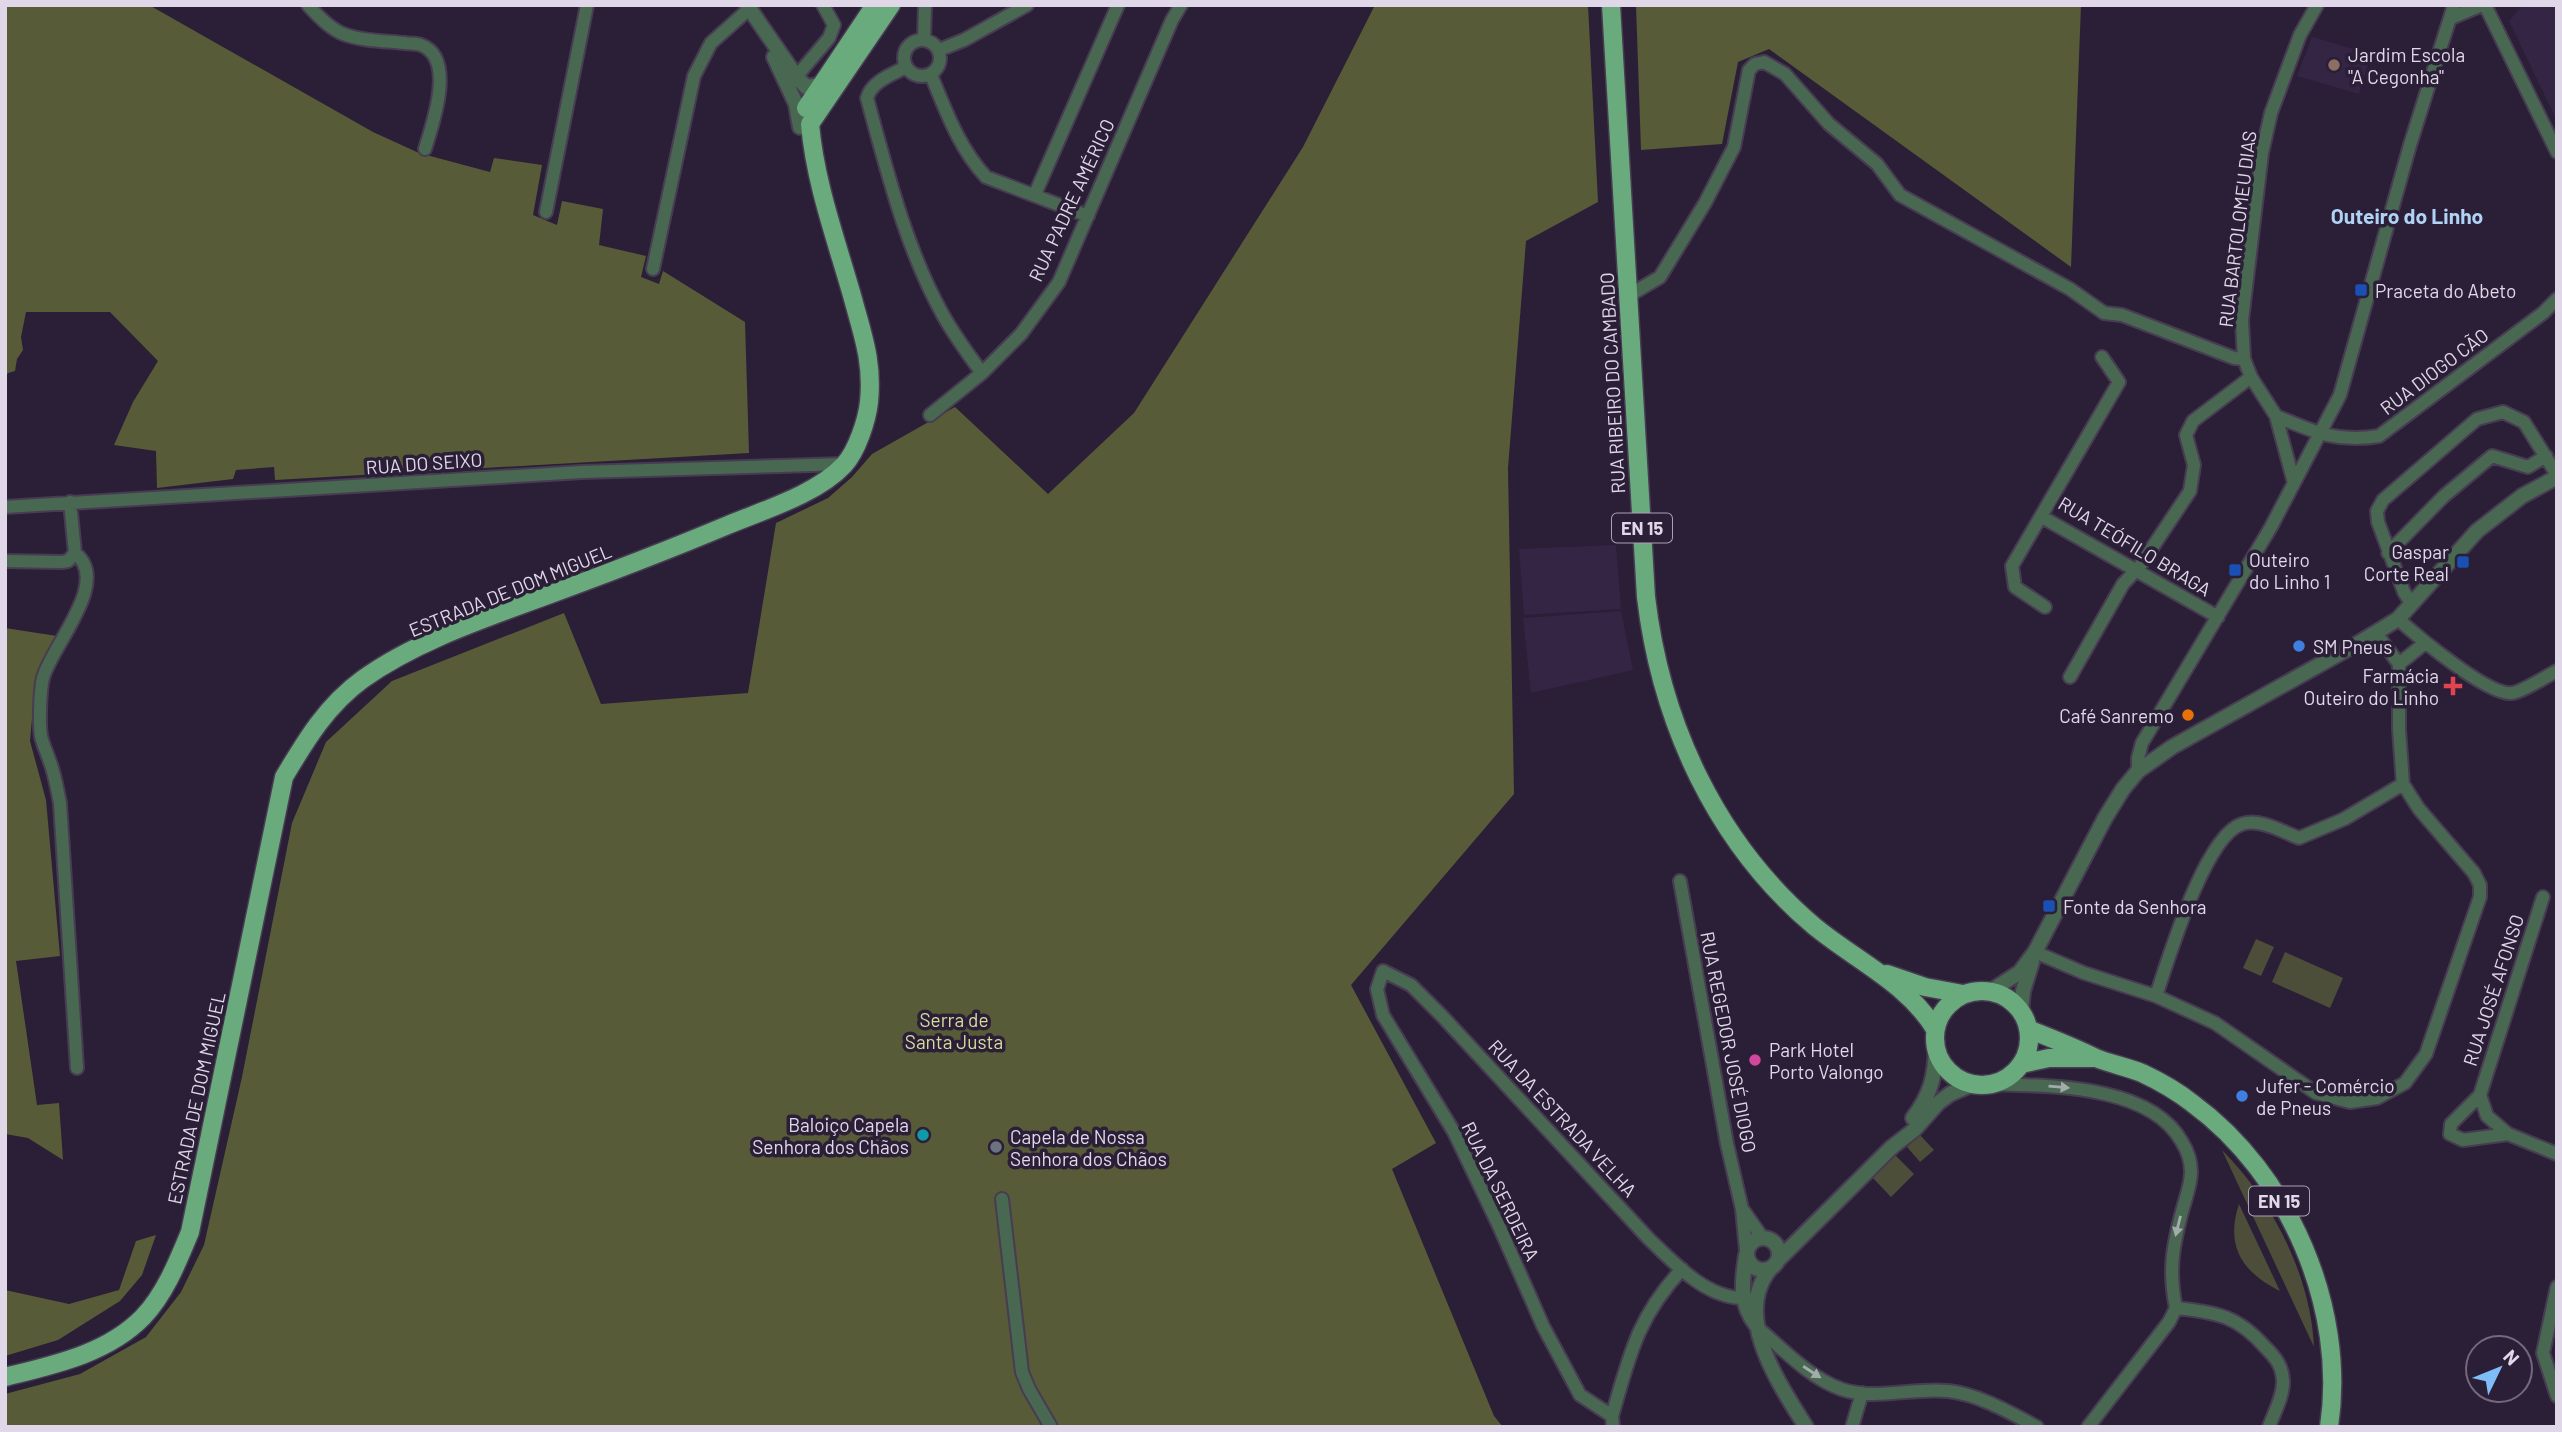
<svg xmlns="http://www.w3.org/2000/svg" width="2562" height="1432" viewBox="0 0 2562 1432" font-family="Barlow,sans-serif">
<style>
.built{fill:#352545}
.green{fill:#4c4e39}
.forest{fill:#585b38}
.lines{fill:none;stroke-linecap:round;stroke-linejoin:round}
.minor-casing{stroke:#483c53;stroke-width:16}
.tertiary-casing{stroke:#483c53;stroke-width:18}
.primary-casing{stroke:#483c53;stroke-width:21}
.minor{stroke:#496851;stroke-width:12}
.tertiary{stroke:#496851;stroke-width:14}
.primary{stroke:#6aab7d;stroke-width:18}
.oneway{fill:#a4abac}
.education-dot{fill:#8d6e63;stroke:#2b1e37;stroke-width:2.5}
.transit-dot{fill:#1a4fb4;stroke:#2b1e37;stroke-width:2.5}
.shop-dot{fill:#3f7fe0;stroke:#2b1e37;stroke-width:2.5}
.health-dot{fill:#e0444e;stroke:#2b1e37;stroke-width:2.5}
.food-dot{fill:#e8710a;stroke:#2b1e37;stroke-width:2.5}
.hotel-dot{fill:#d1479c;stroke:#2b1e37;stroke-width:2.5}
.culture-dot{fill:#0f9aa8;stroke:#2b1e37;stroke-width:2.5}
.worship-dot{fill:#6b7280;stroke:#2b1e37;stroke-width:2.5}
.labels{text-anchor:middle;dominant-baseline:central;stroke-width:7;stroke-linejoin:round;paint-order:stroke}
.shield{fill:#2b1e37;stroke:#aaa0b4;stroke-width:2}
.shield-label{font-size:18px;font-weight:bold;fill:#e0d8e9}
.poi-label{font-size:19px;fill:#e0d8e9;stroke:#2b1e37;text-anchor:start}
.street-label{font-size:19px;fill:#e0d8e9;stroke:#2b1e37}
.park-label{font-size:19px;fill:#d7dd9d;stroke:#2b1e37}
.neighbourhood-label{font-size:21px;font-weight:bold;fill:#b0d2f4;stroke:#2b1e37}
</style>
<rect width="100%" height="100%" fill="#2b1e37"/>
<path class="built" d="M2523,5H2557V121L2509,21Z
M2312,37L2371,54L2359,94L2297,76Z
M1616,545L1621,609L1524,615L1519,549Z
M1621,611L1633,670L1531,693L1523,618Z"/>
<path class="green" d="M2256,939L2274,947L2261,976L2243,968Z
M2285,952L2343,978L2330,1008L2272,982Z
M1920,1135L1934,1150L1920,1162L1907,1147Z
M2222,1150C2272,1200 2311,1276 2314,1347Z
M1895,1155L1914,1174L1891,1197L1872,1177Z
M2239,1204L2280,1291C2242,1272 2225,1246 2239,1204Z"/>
<path class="forest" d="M5,5H149L373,132L419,153L490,172L494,158L542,165L533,215L557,225L562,201L603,209L599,245L646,256L641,277L659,284L663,271L745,322L749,453L275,480L274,467L236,470L233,479L157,488L156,451L114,445L133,402L158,361L110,312H26L21,337L23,350L17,359L15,371L8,373L5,377Z
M1375,5H1588L1598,202L1526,241L1508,468L1514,794L1351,985L1436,1143L1392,1169L1494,1416L1503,1427H5V1394L80,1374L146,1337L181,1292L204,1245L242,1077L292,823L326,742L392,681L564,613L601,704L748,693L776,523L828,498L852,477L872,454L955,407L1048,494L1134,413L1303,147Z
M1636,5H2081L2071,267L1769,49L1738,62L1722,144L1641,150Z
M5,628L57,636L36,675L30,741L46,800L60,956L16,961L37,1105L59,1103L63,1160L28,1138L5,1134Z
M156,1235L142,1275L120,1301L58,1340L5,1356V1290L69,1304L119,1290L136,1241Z"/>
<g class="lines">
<g class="minor-casing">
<path id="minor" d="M308,5C316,14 330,28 341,33C359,41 385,41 405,43C409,44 416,43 421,45C456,58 433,123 425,149
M2485,5L2557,152
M2451,18L2482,5
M904 58a18 18 0 1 1 36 0a18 18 0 1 1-36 0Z
M924,40L925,5
M939,50L964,40L1027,5
M906,67C891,75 872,81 867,98C887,171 906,249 943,315C954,335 968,354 982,373
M931,75C946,111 959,148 986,177L1088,216
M791,83L829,38L834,25L823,5
M1035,194L1118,5
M546,212L587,5
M653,269L694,76L711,43L749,9
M1628,296L1660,277L1705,203L1734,147L1749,70L1755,64L1764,62L1785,74L1829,124L1877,164L1900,195L2070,289L2104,313L2122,315L2234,358L2244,359
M930,415L982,373L1021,334L1059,282L1172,20L1181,5
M2276,416C2314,432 2337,443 2379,436L2543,313L2557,299
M2294,483L2276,416L2251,377L2244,359L2242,320L2262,153L2271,113L2300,35L2317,5
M5,507L582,472L845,464
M2042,517L2218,617
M75,553C112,582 51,646 43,678C40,690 39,724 41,736C43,745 47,753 50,762C55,775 57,789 60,803L77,1068
M2388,553L2444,496L2492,456L2528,467L2546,456
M5,561L62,562L68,561L75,553L70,502
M2411,603L2404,592L2378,522L2377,511L2383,500L2477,419L2503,412L2524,422L2557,475
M2045,607L2015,587L2012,566L2119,382L2102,357
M2398,619C2417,636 2488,696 2512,693C2523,692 2546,676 2557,671
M2376,633L2399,664
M2399,664L2425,643
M2070,677L2123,584L2140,566L2190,491L2194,465L2186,435L2193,421L2251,377
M2138,771V758L2142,743L2271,527L2340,395L2410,145L2454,5
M1680,881L1727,1144L1742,1209L1746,1250
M2543,897L2480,1095L2487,1116L2508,1134L2557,1154
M2035,952L2084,973L2156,996L2215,1023L2316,1093L2350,1102L2377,1098L2405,1083L2426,1054L2480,897V885L2474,873L2419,809L2403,784L2399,729V664
M2156,996C2168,960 2205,835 2242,824C2260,818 2283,832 2299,838L2344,819L2403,784
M1991,1084C2048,1086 2150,1084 2182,1142C2187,1150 2191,1162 2191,1172C2191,1184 2186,1197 2183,1208C2173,1245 2168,1270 2176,1308
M2480,1095L2451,1124L2450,1134L2463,1140L2508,1134
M1002,1199L1022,1372L1029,1389L1051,1427
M1743,1210L1762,1237
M2557,1287L2543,1353L2557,1396
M1759,1329C1784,1350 1810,1378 1841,1389C1875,1401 1913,1387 1948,1391C1978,1394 2011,1413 2037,1427
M1612,1416L1580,1395L1543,1326L1499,1226L1454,1132L1383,1015L1377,989L1383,971L1411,985L1442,1016L1649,1239C1674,1263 1706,1298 1743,1298
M1613,1427L1612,1416C1630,1354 1637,1318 1682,1269
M1852,1427L1862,1393
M2088,1427L2169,1322L2176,1308C2218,1313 2237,1315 2266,1348C2276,1358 2282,1366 2283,1380C2284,1395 2274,1413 2269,1427"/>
</g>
<g class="tertiary-casing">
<path id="tertiary" d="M747,5L796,76L806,87L821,85
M774,57L796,104L800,127
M1991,991L2020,972L2035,952L2105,818L2123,789L2138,771L2172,747L2362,641L2398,619L2477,531L2522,496L2557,477
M2021,1011L2023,991L2032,962
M1913,1118C1931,1094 1935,1077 1936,1047
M1747 1254a16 16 0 1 1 32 0a16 16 0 1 1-32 0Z
M1746,1255C1742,1281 1739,1303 1756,1325
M1778,1260L1892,1147L1914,1130L1938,1103L1950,1094L1973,1084
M1771,1268C1731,1315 1780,1385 1806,1427"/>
</g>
<g class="primary-casing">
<path id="primary" d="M1611,5L1646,597C1661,723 1716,843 1814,926C1855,960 1907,983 1935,1029
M806,108L875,5
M1887,974L1925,987L1963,994
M1935 1038a47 47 0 1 1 94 0a47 47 0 1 1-94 0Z
M2028,1029C2051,1038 2074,1047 2096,1058C2111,1064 2127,1067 2142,1073C2159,1081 2178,1092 2192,1103C2289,1174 2347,1308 2329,1427
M2021,1064L2049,1058H2094
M5,1377C53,1365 107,1354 143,1317C165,1294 178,1261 190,1232L284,777C306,740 327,705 363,679C415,642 480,620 540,598C603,575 666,551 728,525C764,510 817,494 844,465C857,451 867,420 869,402C873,362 863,336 853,299C837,242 815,183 810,124L891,5"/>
</g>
<use href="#minor" class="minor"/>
<use href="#tertiary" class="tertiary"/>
<use href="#primary" class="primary"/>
</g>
<defs><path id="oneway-solid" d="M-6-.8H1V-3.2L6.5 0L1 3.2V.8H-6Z" transform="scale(1.75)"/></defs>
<g class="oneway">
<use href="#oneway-solid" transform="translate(2059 1087) rotate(5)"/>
<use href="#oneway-solid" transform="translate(2178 1226) rotate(104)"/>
<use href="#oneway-solid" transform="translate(1812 1372) rotate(33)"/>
</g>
<circle class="education-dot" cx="2334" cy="65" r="7"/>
<g class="transit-dot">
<rect x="2354" y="283" width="14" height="14" rx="3.5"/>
<rect x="2456" y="555" width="14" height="14" rx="3.5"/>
<rect x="2228" y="563" width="14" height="14" rx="3.5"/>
<rect x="2042" y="899" width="14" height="14" rx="3.5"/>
</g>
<g class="shop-dot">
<circle cx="2299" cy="646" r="7"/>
<circle cx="2242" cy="1096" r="7"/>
</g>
<path class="health-dot" d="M2449.5 675.5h7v7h7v7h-7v7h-7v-7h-7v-7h7z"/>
<circle class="food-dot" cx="2188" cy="715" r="7"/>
<circle class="hotel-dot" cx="1755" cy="1060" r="7"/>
<circle class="culture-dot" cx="923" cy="1135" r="7"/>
<circle class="worship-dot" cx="996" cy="1147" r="7"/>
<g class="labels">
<g class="shield">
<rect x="1612" y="513.5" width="60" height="29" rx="5"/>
<rect x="2249" y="1186.5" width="60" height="29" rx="5"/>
</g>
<g class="shield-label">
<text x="1642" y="528">EN 15</text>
<text x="2279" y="1201">EN 15</text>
</g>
<g class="poi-label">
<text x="2348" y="54">Jardim Escola<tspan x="2348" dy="22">"A Cegonha"</tspan></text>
<text x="2375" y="290">Praceta do Abeto</text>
<text x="2449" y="551" text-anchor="end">Gaspar<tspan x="2449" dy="22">Corte Real</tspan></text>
<text x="2249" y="559">Outeiro<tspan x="2249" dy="22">do Linho 1</tspan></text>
<text x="2313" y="646">SM Pneus</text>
<text x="2439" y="675" text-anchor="end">Farmácia<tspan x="2439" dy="22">Outeiro do Linho</tspan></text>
<text x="2174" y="715" text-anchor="end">Café Sanremo</text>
<text x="2063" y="906">Fonte da Senhora</text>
<text x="1769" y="1049">Park Hotel<tspan x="1769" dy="22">Porto Valongo</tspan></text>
<text x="2256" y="1085">Jufer - Comércio<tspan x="2256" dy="22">de Pneus</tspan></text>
<text x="909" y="1124" text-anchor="end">Baloiço Capela<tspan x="909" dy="22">Senhora dos Chãos</tspan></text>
<text x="1010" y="1136">Capela de Nossa<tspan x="1010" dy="22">Senhora dos Chãos</tspan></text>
</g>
<g class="street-label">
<text transform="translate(1071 200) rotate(-65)">RUA PADRE AMÉRICO</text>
<text transform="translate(2237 229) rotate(-83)">RUA BARTOLOMEU DIAS</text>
<text transform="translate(2434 371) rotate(-37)">RUA DIOGO CÃO</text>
<text transform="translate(1612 383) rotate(-93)">RUA RIBEIRO DO CAMBADO</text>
<text transform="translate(424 463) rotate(-4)">RUA DO SEIXO</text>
<text transform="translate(2135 546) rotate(31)">RUA TEÓFILO BRAGA</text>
<text transform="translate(510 590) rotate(-22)">ESTRADA DE DOM MIGUEL</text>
<text transform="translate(2493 990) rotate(-72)">RUA JOSÉ AFONSO</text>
<text transform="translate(1729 1042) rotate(79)">RUA REGEDOR JOSÉ DIOGO</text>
<text transform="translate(196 1098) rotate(-78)">ESTRADA DE DOM MIGUEL</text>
<text transform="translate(1563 1118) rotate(47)">RUA DA ESTRADA VELHA</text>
<text transform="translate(1501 1191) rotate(64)">RUA DA SERDEIRA</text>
</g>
<g class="park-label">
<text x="954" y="1019">Serra de<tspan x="954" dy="22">Santa Justa</tspan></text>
</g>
<g class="neighbourhood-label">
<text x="2407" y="215">Outeiro do Linho</text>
</g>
</g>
<rect width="2562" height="1432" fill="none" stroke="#e0d8e9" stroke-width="14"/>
<g transform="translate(2499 1369) rotate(47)"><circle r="33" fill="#2b1e37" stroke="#73687e" stroke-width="2"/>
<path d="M0-5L12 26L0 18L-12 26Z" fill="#7fbdf9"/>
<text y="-10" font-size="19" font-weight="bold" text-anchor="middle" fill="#e0d8e9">N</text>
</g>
</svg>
